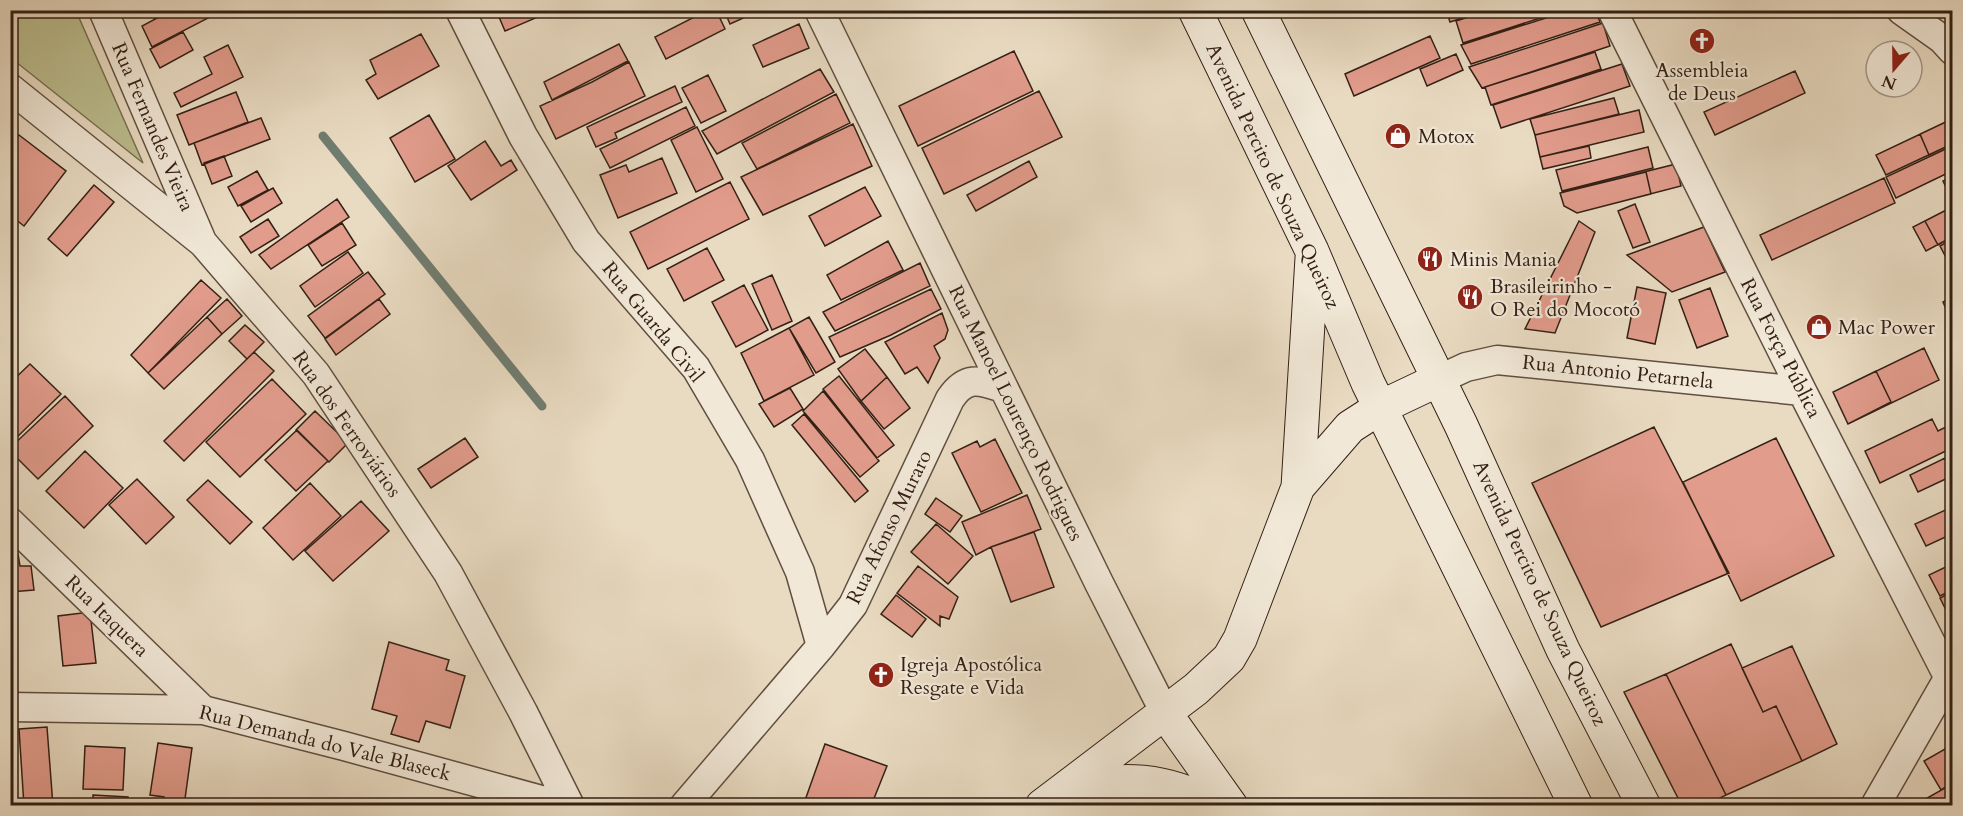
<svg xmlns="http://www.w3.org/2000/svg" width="1963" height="816" viewBox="0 0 1963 816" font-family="Cardo,serif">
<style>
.green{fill:#bcbe8f;stroke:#786f52;stroke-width:1.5}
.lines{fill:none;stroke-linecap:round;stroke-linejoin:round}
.stream{stroke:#707d71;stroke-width:9}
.building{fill:#e29c8c;stroke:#332015;stroke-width:1.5}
.street-casing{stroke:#604f40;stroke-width:31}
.secondary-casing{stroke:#332015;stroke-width:35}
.street{stroke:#f1e8d7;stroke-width:28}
.secondary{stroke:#f1e8d7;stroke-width:33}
.labels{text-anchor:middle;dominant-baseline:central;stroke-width:4.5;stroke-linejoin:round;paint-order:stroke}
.poi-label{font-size:20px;fill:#332015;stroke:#f1e8d7;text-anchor:start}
.street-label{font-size:20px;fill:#332015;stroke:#f1e8d7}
</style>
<rect width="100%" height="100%" fill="#e9dbc2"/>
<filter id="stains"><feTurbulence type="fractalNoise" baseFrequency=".00333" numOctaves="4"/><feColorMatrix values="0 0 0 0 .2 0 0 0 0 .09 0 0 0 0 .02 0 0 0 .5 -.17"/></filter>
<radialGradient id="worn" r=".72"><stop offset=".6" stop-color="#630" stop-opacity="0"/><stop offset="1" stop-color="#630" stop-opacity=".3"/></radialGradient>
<path class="green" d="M10,11H76L143,163L11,58Z"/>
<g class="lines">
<path class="stream" d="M323,136L542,406"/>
</g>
<path class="building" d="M151,10H172L155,19Z
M172,10H212L214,15L152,47L142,26Z
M496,10H554L505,31Z
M708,10H716L725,29L666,59L655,37Z
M724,10H761L730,24Z
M1446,10H1487L1450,22Z
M1490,10H1565L1463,43L1456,21Z
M1571,10H1595L1600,22L1471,64L1461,45Z
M1603,23L1610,46L1482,88L1469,67Z
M799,24L809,48L763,67L753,45Z
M183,32L193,50L160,68L150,49Z
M421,34L439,66L378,99L366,80L376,74L370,60Z
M1430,36L1440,58L1354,96L1345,74Z
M619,44L628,61L552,100L544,82Z
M228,45L243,77L181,107L174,93L212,74L204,57Z
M1014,51L1033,91L918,146L899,106Z
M1595,52L1601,69L1491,105L1485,87Z
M1456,54L1463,70L1427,86L1420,69Z
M629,62L645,96L556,139L540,106L592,82Z
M1622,64L1630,86L1501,128L1493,105Z
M820,69L834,92L717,154L702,131Z
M1795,71L1805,93L1715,135L1704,112Z
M708,75L726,111L701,123L682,88Z
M675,86L682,102L615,133L617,138L596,147L587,127Z
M1039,91L1062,137L944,194L922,148Z
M236,92L248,122L189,145L177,115Z
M836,94L850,123L757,169L742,143Z
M1614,98L1619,114L1535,135L1530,119Z
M686,107L695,126L610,168L600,149Z
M1639,110L1644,132L1540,157L1535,135Z
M429,115L455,159L415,182L390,138Z
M261,118L270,139L202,165L194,143Z
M1952,119V144L1886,175L1876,155Z
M1952,119V144L1929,155L1920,134Z
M853,124L872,166L763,215L741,177Z
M697,127L723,179L696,192L671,140Z
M19,135L66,171L24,226L10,215V146Z
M485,141L501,166L511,160L517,170L471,200L448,166Z
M1589,146L1591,158L1543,169L1540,157Z
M1952,146V171L1896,198L1886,177Z
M1648,147L1653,168L1562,191L1556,170Z
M224,156L232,176L212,184L204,163Z
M662,158L677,193L618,218L600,175L626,165L629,172Z
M1029,161L1037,177L976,211L967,195Z
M1676,164L1681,186L1577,213L1564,206L1560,193Z
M257,171L268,190L238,206L228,187Z
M1646,172L1651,194L1577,213L1564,206L1560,193Z
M1952,177V199L1943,181Z
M1884,178L1895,203L1772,260L1760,235Z
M1884,178L1895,203L1772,260L1760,235Z
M730,182L749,219L648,269L630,232Z
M94,185L114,202L67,256L48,239Z
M865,187L881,216L825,246L809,216Z
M273,188L282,203L251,222L241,206Z
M337,199L349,217L271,269L259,255Z
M1635,204L1650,242L1633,248L1618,211Z
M1952,207V237L1926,251L1913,227Z
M1952,207V237L1938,245L1925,221Z
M268,219L279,236L251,253L240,237Z
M1579,221L1595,232L1555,333L1525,329Z
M342,223L356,245L322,266L308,245Z
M1704,227L1725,272L1672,292L1627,255Z
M1952,239V266L1951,267L1940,246Z
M888,241L903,270L841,300L827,275Z
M707,248L724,280L684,301L667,269Z
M348,252L363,273L315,307L300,286Z
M920,263L930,286L835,331L823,312Z
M368,272L385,294L325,338L308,316Z
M772,275L792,321L772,330L752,284Z
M201,280L221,298L148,373L131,355Z
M744,285L768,330L736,347L712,302Z
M1637,287L1666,293L1655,344L1627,338Z
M1710,288L1728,336L1697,348L1679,300Z
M931,289L941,309L891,335L840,357L829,337Z
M1952,297V322L1943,302Z
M227,299L242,316L222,334L207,317Z
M379,299L390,314L336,355L325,339Z
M942,313L948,330L945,339L934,346L940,358L928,383L917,367L905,374L885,342Z
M207,317L222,334L164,389L148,373Z
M809,317L835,362L816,373L789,328Z
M245,325L264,342L247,359L229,341Z
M789,328L814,375L764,401L741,353Z
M1924,348L1939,380L1848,424L1833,392Z
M865,349L887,377L861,401L838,369Z
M254,352L274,371L184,461L164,441Z
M30,364L61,394L10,444V383Z
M1876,371L1891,402L1848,424L1833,392Z
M839,376L894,445L877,458L823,389Z
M887,377L910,408L884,429L861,401Z
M272,379L306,414L240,477L206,442Z
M790,388L803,409L774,427L759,404Z
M823,391L879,461L860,477L803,411Z
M65,396L93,426L38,479L10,451V448Z
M315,411L348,443L329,462L296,430Z
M804,414L868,491L855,502L792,425Z
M1932,419L1938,431L1952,424V448L1880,483L1865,451Z
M1654,427L1729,573L1601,627L1532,483Z
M297,430L328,461L296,491L265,460Z
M465,438L478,457L431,488L418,469Z
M1776,438L1834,556L1741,601L1683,482Z
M995,439L1022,493L981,512L952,453L977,441L980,447Z
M85,451L123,488L84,528L46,491Z
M1945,458L1952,476L1918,492L1910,475Z
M137,479L174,517L146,544L109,505Z
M208,480L252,522L230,544L187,500Z
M310,483L341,516L293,560L263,528Z
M1027,495L1041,529L991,547L976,555L962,522Z
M936,498L962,516L950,532L925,514Z
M361,501L389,531L333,581L305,551Z
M1952,507V534L1926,546L1915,524Z
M936,524L973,556L948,584L911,552Z
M1034,532L1054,587L1011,602L991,547Z
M18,554L20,566H31L34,590L10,592V555Z
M1952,564V590L1940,596L1929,575Z
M918,566L958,597L949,619L940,616V626L897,593Z
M1952,592V622L1940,598Z
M896,595L926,619L912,637L881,614Z
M90,612L96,663L63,666L58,616Z
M389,642L449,660L446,670L465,676L450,728L426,721L419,742L391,734L397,716L372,709Z
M1731,644L1763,712L1776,706L1802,761L1726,795L1666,674Z
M1792,646L1837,744L1802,761L1776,706L1763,712L1742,668Z
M1666,674L1726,795L1705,806H1682L1624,692Z
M47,727L53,806H24L19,729Z
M158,743L192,748L184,806H163L164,797L150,795Z
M825,744L887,766L871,806H803Z
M1952,745V783L1941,790L1924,761Z
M85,746L125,748L123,790L83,789Z
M1952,784V806H1913Z
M93,795L128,797L127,806H93Z"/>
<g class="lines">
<g class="street-casing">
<path id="street" d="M103,10L201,239
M460,10L523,136L586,241L696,368L750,460L800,572L821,646
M819,10L1099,583L1165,713
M1612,10L1802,391L1952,684
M1901,10L1942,39L1952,50
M10,88L203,243L316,374L448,573L523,712L570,806
M1438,380L1466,367L1497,360L1802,391
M10,522L203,710
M10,707L203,710L344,746L563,806
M684,806L821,646L853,605L950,399C966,375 979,380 1003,388
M1875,806L1949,677"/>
</g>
<g class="secondary-casing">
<path id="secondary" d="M1195,10L1312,251L1368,383L1576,806
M1258,10L1461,425L1563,650L1644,806
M1298,487L1312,258
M1165,713L1231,806
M1069,793C1117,773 1170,780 1215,806
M1042,806L1196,689L1229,658L1240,639L1298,487L1350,427L1381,407L1438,380"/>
</g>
<use href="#street" class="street"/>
<use href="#secondary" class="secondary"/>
</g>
<defs>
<g id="church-disc" transform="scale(1.35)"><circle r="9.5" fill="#8f2418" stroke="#f1e8d7"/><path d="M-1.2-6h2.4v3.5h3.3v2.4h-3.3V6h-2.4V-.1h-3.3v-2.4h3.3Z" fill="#fff"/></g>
<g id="shop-disc" transform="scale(1.35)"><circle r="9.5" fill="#8f2418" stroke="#f1e8d7"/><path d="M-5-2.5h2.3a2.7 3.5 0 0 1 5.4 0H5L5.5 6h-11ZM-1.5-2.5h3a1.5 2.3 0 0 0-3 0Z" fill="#fff"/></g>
<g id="restaurant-disc" transform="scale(1.35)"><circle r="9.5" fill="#8f2418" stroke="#f1e8d7"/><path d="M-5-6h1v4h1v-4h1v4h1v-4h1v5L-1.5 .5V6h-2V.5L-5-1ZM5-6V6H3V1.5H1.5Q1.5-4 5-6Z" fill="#fff"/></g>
</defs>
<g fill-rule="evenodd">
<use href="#church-disc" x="1702" y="41"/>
<use href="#shop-disc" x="1398" y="136"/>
<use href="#restaurant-disc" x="1430" y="259"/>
<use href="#restaurant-disc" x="1470" y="297"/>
<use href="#shop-disc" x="1819" y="327"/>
<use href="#church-disc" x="881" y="675"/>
</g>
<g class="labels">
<g class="poi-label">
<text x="1702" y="70" text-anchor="middle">Assembleia<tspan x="1702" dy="23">de Deus</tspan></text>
<text x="1418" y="136">Motox</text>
<text x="1450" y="259">Minis Mania</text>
<text x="1490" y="286">Brasileirinho -<tspan x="1490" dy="23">O Rei do Mocotó</tspan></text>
<text x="1838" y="327">Mac Power</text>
<text x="900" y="664">Igreja Apostólica<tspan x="900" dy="23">Resgate e Vida</tspan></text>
</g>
<g class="street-label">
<text transform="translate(153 127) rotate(67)">Rua Fernandes Vieira</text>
<text transform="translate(1273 176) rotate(65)">Avenida Percito de Souza Queiroz</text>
<text transform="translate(653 322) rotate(51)">Rua Guarda Civil</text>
<text transform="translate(1781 348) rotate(63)">Rua Força Pública</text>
<text transform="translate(1618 372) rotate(6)">Rua Antonio Petarnela</text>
<text transform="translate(1016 413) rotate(64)">Rua Manoel Lourenço Rodrigues</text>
<text transform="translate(347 424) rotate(55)">Rua dos Ferroviários</text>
<text transform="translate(889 527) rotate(-64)">Rua Afonso Muraro</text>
<text transform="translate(1540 593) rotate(65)">Avenida Percito de Souza Queiroz</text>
<text transform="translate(107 616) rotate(44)">Rua Itaquera</text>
<text transform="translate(325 743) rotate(14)">Rua Demanda do Vale Blaseck</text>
</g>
</g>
<rect width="1963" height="816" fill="none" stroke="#e9dbc2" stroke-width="36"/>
<rect x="12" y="12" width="1939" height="792" fill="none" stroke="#332015" stroke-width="3"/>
<rect x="18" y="18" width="1927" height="780" fill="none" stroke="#332015" stroke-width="1.5"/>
<g transform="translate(1894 69) rotate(200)"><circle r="28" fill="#f1e8d7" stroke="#a59889" stroke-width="1.5"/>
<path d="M0-4.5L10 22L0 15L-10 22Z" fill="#8f2418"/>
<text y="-9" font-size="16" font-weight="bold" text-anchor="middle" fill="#332015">N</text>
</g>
<rect width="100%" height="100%" filter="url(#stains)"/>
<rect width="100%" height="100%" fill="url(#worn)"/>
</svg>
